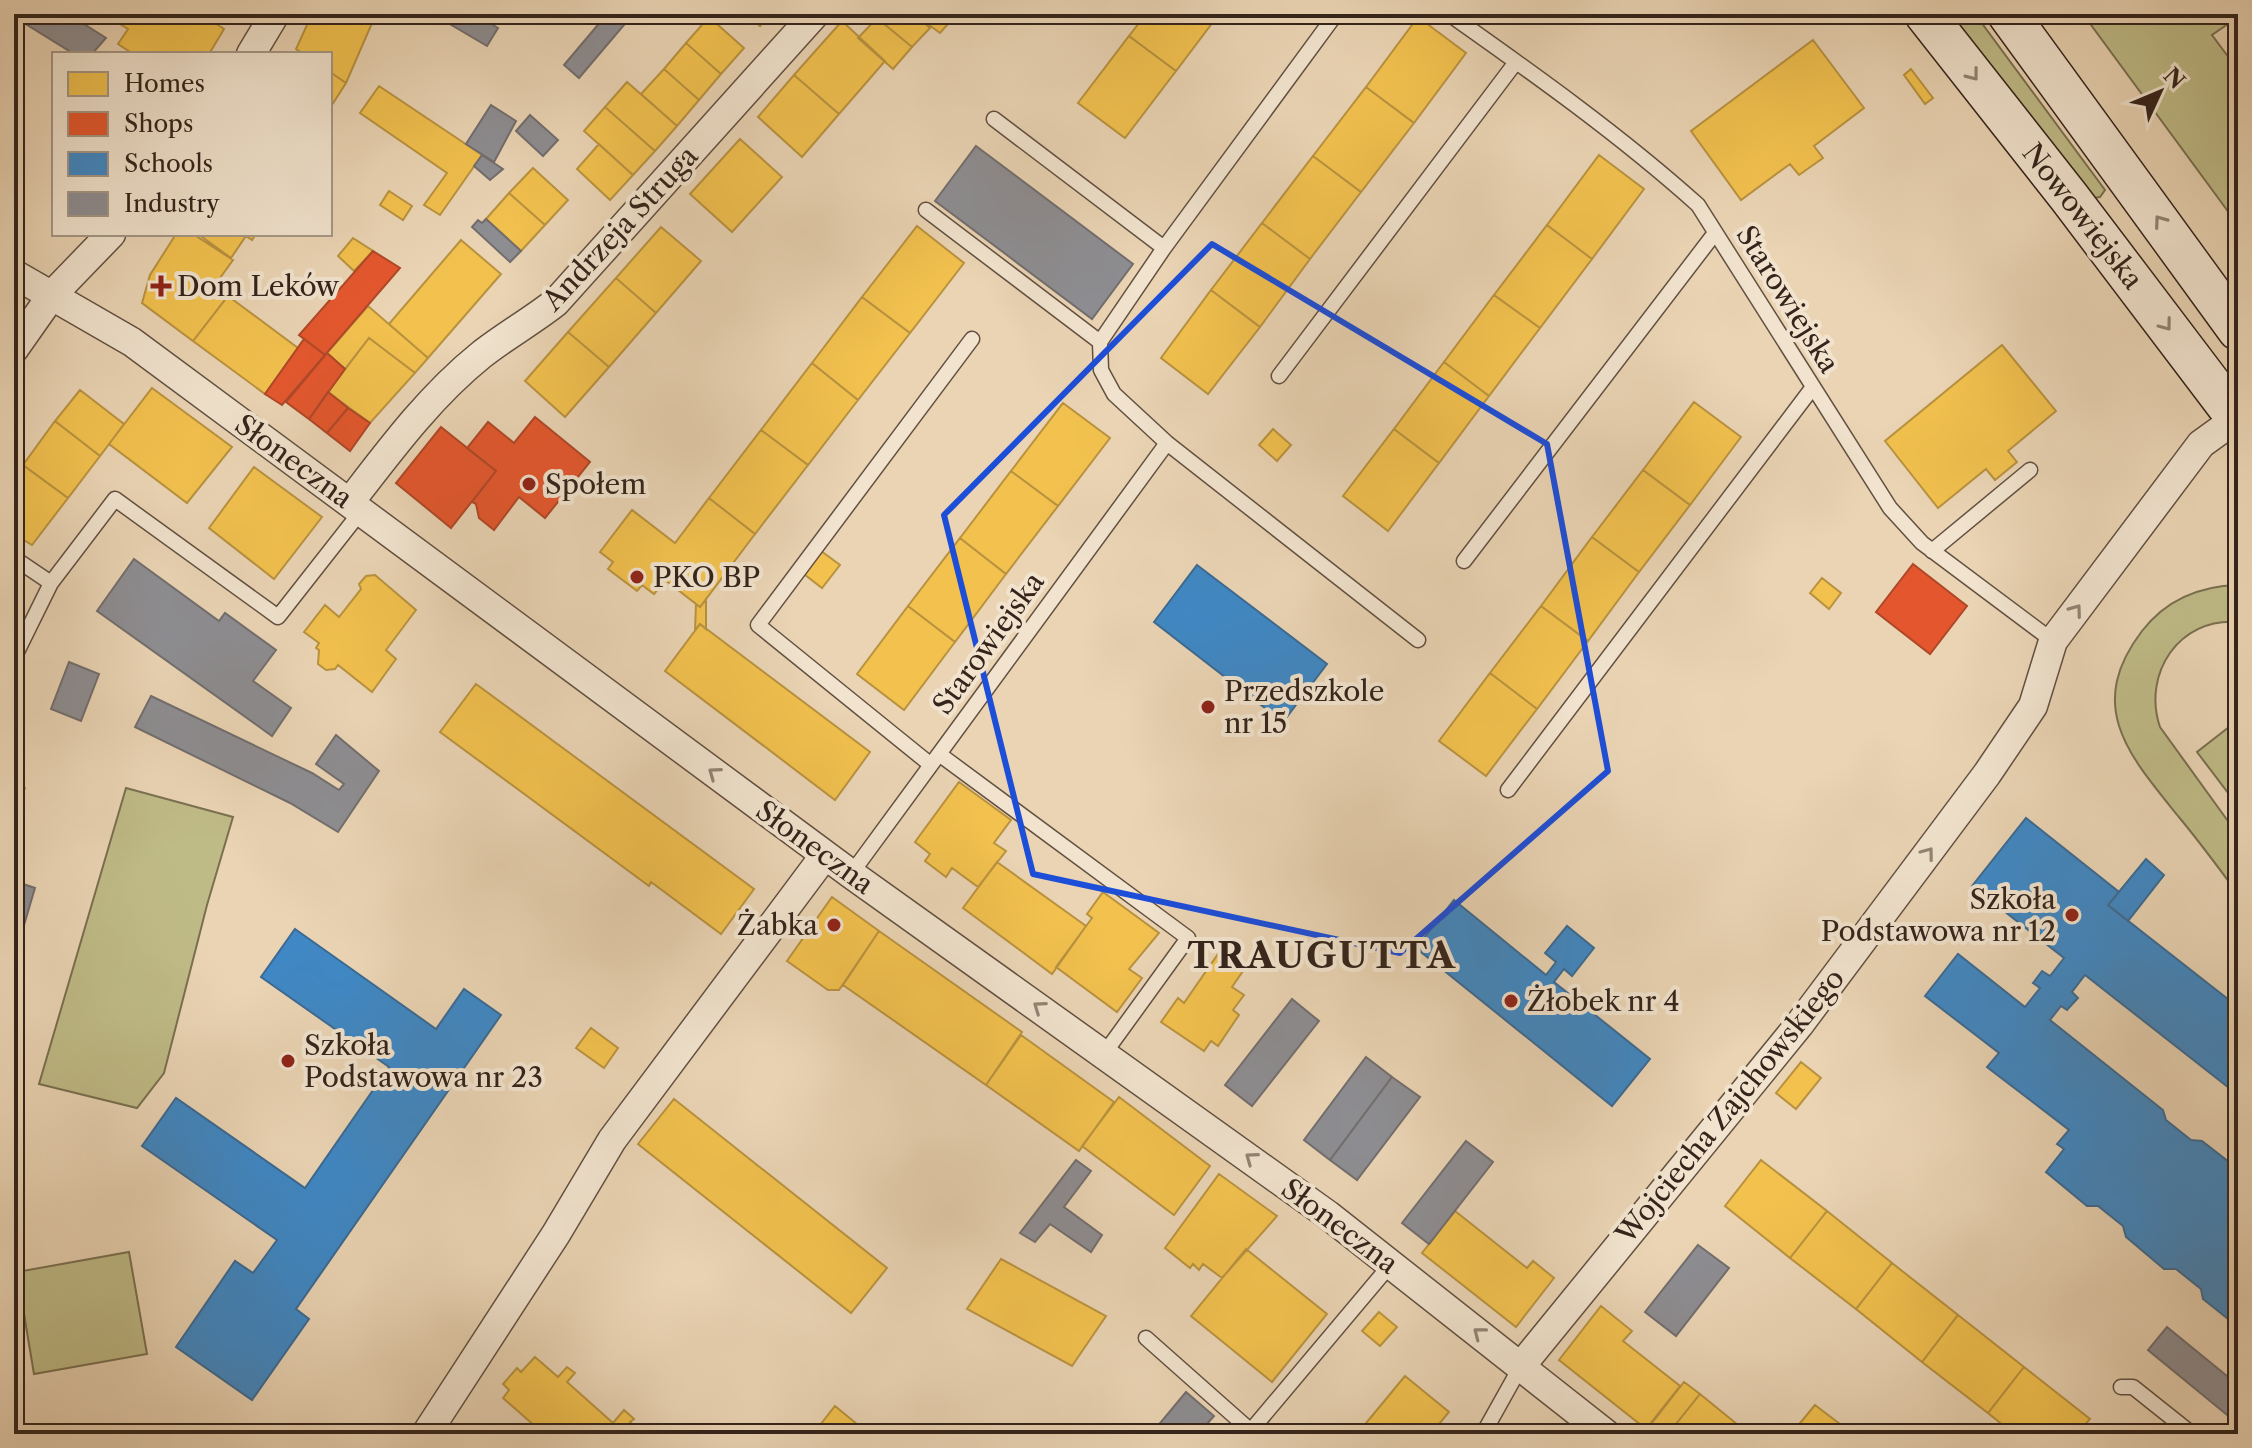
<svg xmlns="http://www.w3.org/2000/svg" width="2252" height="1448" viewBox="0 0 2252 1448" font-family="'Libre Caslon Text',serif">
<style>
.green{fill:#bfbb87;stroke:#7a7051;stroke-width:2}
.homes{fill:#f2c14e;stroke:#b9923f;stroke-width:2}
.shops{fill:#e4572e;stroke:#af4828;stroke-width:2}
.schools{fill:#3f88c5;stroke:#3c6a92;stroke-width:2}
.industry{fill:#8d8d92;stroke:#726e6e;stroke-width:2}
.lines{fill:none;stroke-linecap:round;stroke-linejoin:round}
.lane-casing{stroke:#625041;stroke-width:17}
.street-casing{stroke:#625041;stroke-width:31}
.secondary-casing{stroke:#34241b;stroke-width:43}
.lane{stroke:#f1e3ce;stroke-width:14}
.street{stroke:#f1e3ce;stroke-width:28}
.secondary{stroke:#f1e3ce;stroke-width:40}
.oneway{stroke:#928474}
.marked{fill:none;stroke:#1d4ed8;stroke-width:6;stroke-linejoin:round}
.poi-dot{fill:#8f2418;stroke:#f1e3ce;stroke-width:3}
.labels{text-anchor:middle;dominant-baseline:central;stroke-width:8;stroke-linejoin:round;paint-order:stroke}
.street-label{font-size:28px;fill:#34241b;stroke:#f1e3ce}
.poi-label{font-size:28px;fill:#34241b;stroke:#f1e3ce;text-anchor:start}
.district-label{font-size:36px;font-weight:bold;letter-spacing:2px;fill:#34241b;stroke:#f1e3ce}
</style>
<rect width="100%" height="100%" fill="#ead4b4"/>
<filter id="stains"><feTurbulence type="fractalNoise" baseFrequency=".0025" numOctaves="4"/><feColorMatrix values="0 0 0 0 .2 0 0 0 0 .09 0 0 0 0 .02 0 0 0 .5 -.17"/></filter>
<radialGradient id="worn" r=".72"><stop offset=".6" stop-color="#630" stop-opacity="0"/><stop offset="1" stop-color="#630" stop-opacity=".3"/></radialGradient>
<path class="green" d="M1951,14H1975L2105,190L2100,197L2094,198Z
M2083,14H2238V17L2212,35L2238,70V225Z
M2238,585V622C2179,617 2142,674 2160,727L2238,835V894C2218,867 2199,841 2178,816C2130,756 2084,707 2142,631C2166,600 2199,586 2238,585Z
M2238,720V806L2197,752Z
M126,788L233,817L207,905L164,1073L137,1108L39,1084Z
M129,1252L147,1354L34,1374L17,1272Z"/>
<path class="homes" d="M120,14H202L224,29L209,54H133L118,44L128,29L115,21Z
M202,14H225L219,25Z
M312,14H376L346,83L330,72V54H304L296,49Z
M747,14H771L760,26Z
M880,14H914L930,28L912,47L877,18Z
M914,14H957L940,33Z
M1146,14H1219L1176,71L1129,36Z
M709,17L744,48L721,74L686,43Z
M1418,17L1466,53L1414,123L1366,87Z
M877,18L912,47L893,69L858,38Z
M842,21L885,61L839,114L794,75Z
M1129,36L1176,71L1125,138L1078,103Z
M1813,40L1864,108L1814,146L1823,158L1799,175L1790,164L1741,200L1691,131Z
M686,43L721,74L699,100L664,69Z
M664,69L699,100L677,126L641,94Z
M1911,69L1933,98L1925,104L1904,75Z
M330,72L346,83L330,108Z
M794,75L839,114L802,157L758,117Z
M627,82L677,126L655,151L605,107Z
M379,86L482,155L440,215L424,205L447,173L360,113Z
M1366,87L1414,123L1361,192L1313,156Z
M605,107L655,151L633,175L584,131Z
M740,139L782,177L732,232L690,194Z
M599,144L633,175L610,200L577,169Z
M1599,155L1644,189L1592,259L1547,225Z
M1313,156L1361,192L1310,259L1262,223Z
M533,168L568,200L545,225L509,193Z
M389,191L412,206L403,220L380,205Z
M509,193L545,225L521,251L486,219Z
M1262,223L1310,259L1260,327L1211,290Z
M1547,225L1592,259L1540,328L1494,295Z
M917,226L964,263L910,333L862,297Z
M661,227L701,261L656,313L616,278Z
M176,234H193L233,260L215,285L228,296L193,341L142,303L150,275Z
M198,234H256L252,240L246,236L231,258Z
M353,238L373,251L354,271L338,256Z
M461,240L501,274L428,358L389,324Z
M616,278L656,313L609,367L568,332Z
M1211,290L1260,327L1208,394L1161,358Z
M1494,295L1540,328L1489,396L1444,362Z
M228,296L298,348L265,394L193,341Z
M862,297L910,333L858,400L812,363Z
M368,306L428,358L415,373L369,338L345,369L327,353Z
M568,332L609,367L565,417L525,381Z
M369,338L415,373L370,423L328,392Z
M2002,345L2056,411L2008,451L2017,462L1995,480L1986,469L1938,508L1885,441Z
M1444,362L1489,396L1439,463L1394,429Z
M812,363L858,400L808,465L761,430Z
M152,388L232,447L187,503L109,444Z
M80,390L124,424L100,456L55,421Z
M1694,402L1741,437L1690,505L1643,470Z
M1063,403L1110,438L1058,506L1011,471Z
M55,421L100,456L68,498L23,465Z
M1273,429L1291,445L1277,461L1259,445Z
M1394,429L1439,463L1388,531L1343,496Z
M761,430L808,465L755,534L709,498Z
M23,465L68,498L32,545L14,534V476Z
M254,467L322,517L274,579L209,528Z
M1643,470L1690,505L1639,572L1592,537Z
M1011,471L1058,506L1006,574L960,538Z
M709,498L755,534L700,607L665,580L654,594L642,585L637,591L608,569L613,562L600,552L632,510L675,543Z
M1592,537L1639,572L1588,641L1541,606Z
M960,538L1006,574L955,642L908,606Z
M817,548L840,565L822,588L800,571Z
M375,575L416,610L386,650L396,659L372,692L338,665L335,669L326,670L318,664L319,650L316,648L319,643L304,632L325,605L339,617L361,589L359,584L366,576Z
M1822,578L1841,593L1829,609L1810,593Z
M706,599V629L700,624L695,630L696,604L700,607Z
M908,606L955,642L904,710L857,674Z
M1541,606L1588,641L1537,709L1490,673Z
M700,624L870,752L835,800L665,671Z
M1490,673L1537,709L1486,776L1439,741Z
M476,684L754,889L721,934L651,882L649,886L440,732Z
M959,782L1011,820L994,843L1006,851L978,887L952,868L946,877L925,861L930,854L915,842Z
M14,783L25,788L18,804L14,802Z
M997,862L1086,926L1052,974L963,908Z
M1103,892L1159,933L1129,969L1142,978L1117,1012L1056,967L1092,918L1087,914Z
M832,897L879,931L839,990H828L787,961Z
M879,931L1022,1032L986,1085L843,985Z
M1218,954L1243,971L1232,987L1244,995L1233,1010L1239,1015L1218,1046L1211,1041L1204,1051L1161,1022L1178,998L1184,1003Z
M591,1028L618,1048L604,1068L576,1048Z
M1021,1035L1114,1102L1079,1151L986,1085Z
M1801,1062L1821,1078L1796,1109L1776,1093Z
M1119,1097L1210,1166L1174,1215L1082,1146Z
M674,1099L887,1268L851,1313L638,1144Z
M1761,1160L1827,1211L1790,1258L1725,1206Z
M1219,1174L1277,1216L1222,1278L1203,1264L1199,1270L1193,1264L1190,1268L1165,1248Z
M1455,1211L1527,1268L1533,1261L1554,1278L1516,1327L1422,1253Z
M1827,1211L1892,1263L1856,1309L1790,1258Z
M1246,1249L1327,1314L1272,1382L1191,1316Z
M1001,1259L1106,1316L1072,1366L967,1309Z
M1892,1263L1958,1315L1922,1362L1856,1309Z
M1601,1306L1632,1331L1623,1341L1680,1386L1646,1429L1559,1360Z
M1379,1312L1397,1327L1380,1346L1362,1331Z
M1958,1315L2024,1367L1988,1413L1922,1362Z
M535,1357L558,1377L567,1367L575,1373L567,1382L613,1423L624,1410L634,1419L630,1422L643,1434H536L532,1431L536,1427L503,1398L509,1390L503,1384L517,1368L521,1372Z
M2024,1367L2090,1419L2077,1434H2014L1988,1413Z
M1405,1376L1449,1412L1431,1434H1357Z
M1684,1382L1700,1394L1668,1434H1646L1645,1432Z
M1700,1394L1749,1434H1668Z
M1815,1405L1853,1434H1791Z
M835,1406L869,1434H813Z"/>
<path class="shops" d="M373,251L400,268L325,355L299,335Z
M304,339L325,355L282,405L265,394Z
M327,353L345,369L309,419L286,402Z
M328,392L348,408L327,433L309,419Z
M348,408L370,423L350,451L327,433Z
M535,417L590,462L545,518L519,497L494,530L479,518L476,504L472,502L496,471L467,448L488,422L514,443Z
M441,427L496,471L451,528L396,483Z
M1913,564L1967,606L1930,654L1876,612Z"/>
<path class="schools" d="M14,18L21,21L14,39Z
M1197,565L1327,664L1283,722L1154,622Z
M2026,818L2119,892L2108,905L2238,1007V1095L2085,975L2072,992L2078,998L2067,1010L2061,1006L2050,1020L2163,1110L2166,1120L2191,1140L2202,1141L2238,1169V1327L2203,1299L2201,1289L2176,1269H2164L2126,1237L2123,1226L2098,1206H2087L2046,1172L2064,1149L2057,1144L2069,1130L1987,1067L1999,1053L1925,996L1958,954L2025,1007L2040,988L2033,983L2042,971L2050,976L2064,958L1972,886Z
M2146,859L2164,875L2128,921L2108,905Z
M1454,900L1546,975L1556,962L1545,953L1567,926L1594,948L1572,976L1564,969L1554,982L1650,1059L1612,1106L1416,948Z
M295,929L436,1029L464,989L501,1015L296,1309L309,1319L252,1400L176,1347L235,1261L253,1273L277,1240L142,1146L176,1098L305,1188L389,1067L261,977Z"/>
<path class="industry" d="M24,14H68L106,38L92,54H74L21,21Z
M439,14H475L498,28L487,46L438,17Z
M607,14H625L630,18L579,78L564,65Z
M491,105L516,121L494,162L466,144Z
M530,115L558,140L543,156L516,131Z
M976,146L1133,264L1092,319L935,201Z
M482,155L503,169L490,180L474,166Z
M486,219L521,251L510,262L472,227L478,220L482,223Z
M134,559L219,621L225,613L276,650L253,681L291,708L272,736L97,611Z
M69,662L99,674L81,721L51,709Z
M151,696L312,773L339,790L344,784L316,764L336,735L379,771L338,832L290,803L135,727Z
M14,814L22,817L14,835Z
M14,881L35,888L14,959Z
M1292,999L1319,1021L1252,1106L1225,1085Z
M1366,1057L1392,1077L1330,1160L1304,1140Z
M1392,1077L1420,1097L1357,1180L1330,1160Z
M1466,1141L1493,1162L1429,1244L1402,1223Z
M1076,1160L1091,1171L1064,1207L1102,1235L1091,1252L1050,1224L1035,1242L1020,1233Z
M1698,1245L1729,1268L1676,1336L1645,1312Z
M2167,1327L2238,1385V1424L2148,1350Z
M1186,1392L1214,1416L1198,1434H1151Z"/>
<g class="lines">
<g class="lane-casing">
<path id="lane" d="M1336,14L1164,248L1100,342L1101,370L1114,394L1167,443L1418,640
M1449,14C1534,74 1620,135 1698,205L1890,508L1922,543L2053,641
M994,119L1164,248
M926,210L1100,342
M1279,376L1516,62
M1932,551L2030,470
M14,558L51,583
M1464,561L1715,233
M14,658L51,583L115,499L278,617L362,510
M939,754L1188,938L1104,1054
M931,765L758,625L972,339
M1508,790L1813,387
M851,874L1167,443
M1146,1338L1251,1431
M2121,1387H2133L2192,1434
M1248,1434L1391,1264
M1483,1434L1521,1366"/>
</g>
<g class="street-casing">
<path id="street" d="M251,54L275,14
M14,274L132,342L851,874L1328,1215L1606,1434
M14,349L52,295L111,234
M350,502C390,450 430,396 481,355C505,336 532,321 556,302L815,14
M1521,1366L1799,1025L1987,774L2033,706L2053,641L2201,444L2237,418
M426,1434L556,1234L612,1140L825,855"/>
</g>
<g class="secondary-casing">
<path id="secondary" d="M1925,14L2069,197L2238,420
M2008,14L2238,330"/>
</g>
<use href="#lane" class="lane"/>
<use href="#street" class="street"/>
<use href="#secondary" class="secondary"/>
</g>
<defs><path id="oneway-chevron" d="M-2-3.5L2.5 0L-2 3.5" fill="none" stroke-width="1.6" stroke-linecap="round" stroke-linejoin="round" transform="scale(2)"/></defs>
<g class="oneway">
<use href="#oneway-chevron" transform="translate(1973 75) rotate(52)"/>
<use href="#oneway-chevron" transform="translate(2160 221) rotate(-126)"/>
<use href="#oneway-chevron" transform="translate(2166 325) rotate(53)"/>
<use href="#oneway-chevron" transform="translate(2076 610) rotate(-54)"/>
<use href="#oneway-chevron" transform="translate(714 773) rotate(-144)"/>
<use href="#oneway-chevron" transform="translate(1928 853) rotate(-53)"/>
<use href="#oneway-chevron" transform="translate(1039 1007) rotate(-145)"/>
<use href="#oneway-chevron" transform="translate(1251 1158) rotate(-144)"/>
<use href="#oneway-chevron" transform="translate(1479 1333) rotate(-142)"/>
</g>
<path class="marked" d="M1212,244L1547,444L1608,771L1400,953L1033,874L944,515Z"/>
<g class="poi-dot">
<path d="M157 274h8v8h8v8h-8v8h-8v-8h-8v-8h8z"/>
<circle cx="529" cy="484" r="8"/>
<circle cx="637" cy="577" r="8"/>
<circle cx="1208" cy="707" r="8"/>
<circle cx="2072" cy="915" r="8"/>
<circle cx="834" cy="925" r="8"/>
<circle cx="1511" cy="1001" r="8"/>
<circle cx="288" cy="1061" r="8"/>
</g>
<g class="labels">
<g class="street-label">
<text transform="translate(2083 216) rotate(52)">Nowowiejska</text>
<text transform="translate(620 228) rotate(-47)">Andrzeja Struga</text>
<text transform="translate(1788 299) rotate(58)">Starowiejska</text>
<text transform="translate(294 461) rotate(36)">Słoneczna</text>
<text transform="translate(988 643) rotate(-54)">Starowiejska</text>
<text transform="translate(815 847) rotate(36)">Słoneczna</text>
<text transform="translate(1730 1106) rotate(-51)">Wojciecha Zajchowskiego</text>
<text transform="translate(1340 1226) rotate(37)">Słoneczna</text>
</g>
<g class="poi-label">
<text x="177" y="286">Dom Leków</text>
<text x="545" y="484">Społem</text>
<text x="653" y="577">PKO BP</text>
<text x="1224" y="691">Przedszkole<tspan x="1224" dy="32">nr 15</tspan></text>
<text x="2056" y="899" text-anchor="end">Szkoła<tspan x="2056" dy="32">Podstawowa nr 12</tspan></text>
<text x="818" y="925" text-anchor="end">Żabka</text>
<text x="1527" y="1001">Żłobek nr 4</text>
<text x="304" y="1045">Szkoła<tspan x="304" dy="32">Podstawowa nr 23</tspan></text>
</g>
<g class="district-label">
<text x="1322" y="955">TRAUGUTTA</text>
</g>
</g>
<rect width="2252" height="1448" fill="none" stroke="#ead4b4" stroke-width="48"/>
<rect x="16" y="16" width="2220" height="1416" fill="none" stroke="#34241b" stroke-width="4"/>
<rect x="24" y="24" width="2204" height="1400" fill="none" stroke="#34241b" stroke-width="2"/>
<rect x="52" y="52" width="280" height="184" fill="#f1e3ce" stroke="#a59786" stroke-width="2"/>
<rect x="68" y="72" width="40" height="24" fill="#f2c14e" stroke="#a59786" stroke-width="2"/>
<text x="124" y="92" font-size="24" fill="#34241b">Homes</text>
<rect x="68" y="112" width="40" height="24" fill="#e4572e" stroke="#a59786" stroke-width="2"/>
<text x="124" y="132" font-size="24" fill="#34241b">Shops</text>
<rect x="68" y="152" width="40" height="24" fill="#3f88c5" stroke="#a59786" stroke-width="2"/>
<text x="124" y="172" font-size="24" fill="#34241b">Schools</text>
<rect x="68" y="192" width="40" height="24" fill="#8d8d92" stroke="#a59786" stroke-width="2"/>
<text x="124" y="212" font-size="24" fill="#34241b">Industry</text>
<g transform="translate(2160 92) rotate(46)" stroke="#f1e3ce" stroke-width="6" paint-order="stroke">
<path d="M0-6L14 30L0 20L-14 30Z" fill="#34241b"/>
<text y="-12" font-size="22" font-weight="bold" text-anchor="middle" fill="#34241b">N</text>
</g>
<rect width="100%" height="100%" filter="url(#stains)"/>
<rect width="100%" height="100%" fill="url(#worn)"/>
</svg>
